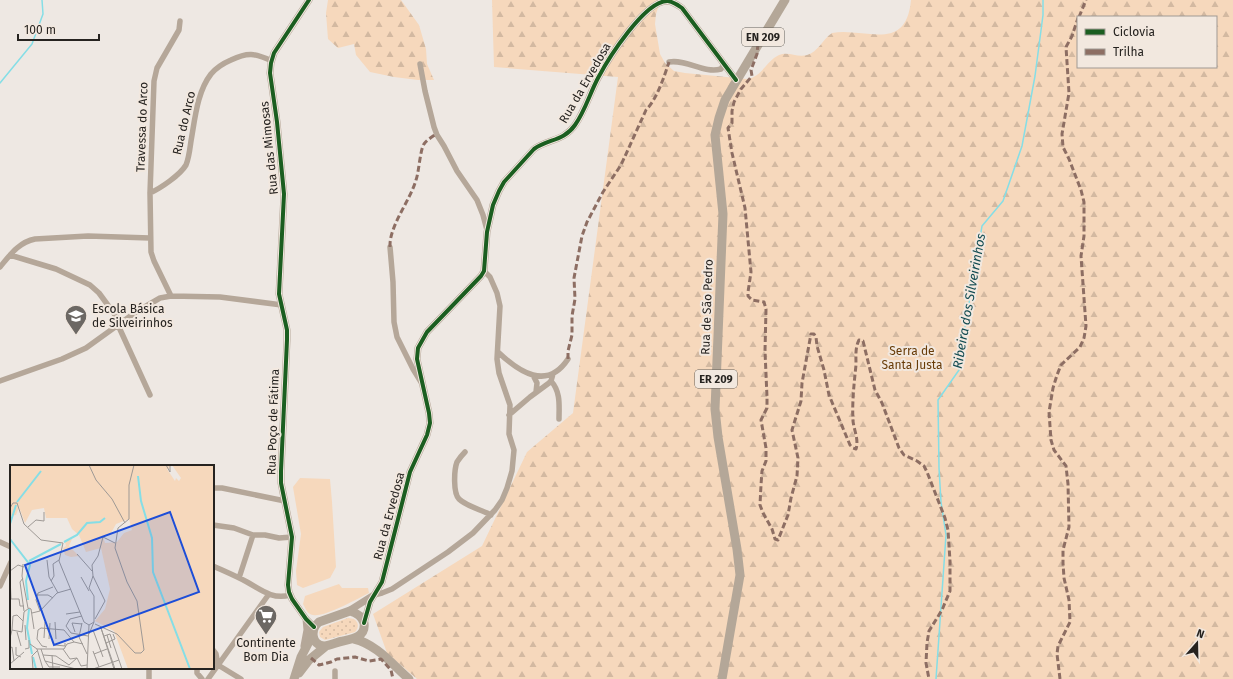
<svg xmlns="http://www.w3.org/2000/svg" width="1233" height="679" viewBox="0 0 1233 679" font-family="'Fira Sans',sans-serif">
<style>
.grass{fill:url(#grass-dots)}
.forest{fill:url(#forest-firs);fill-rule:evenodd}
.garden{fill:#f6d8bc}
.lines{fill:none;stroke-linecap:round;stroke-linejoin:round}
.stream{stroke:#85dee6;stroke-width:1.5}
.minor{stroke:#b5a799;stroke-width:5.5}
.tertiary{stroke:#b5a799;stroke-width:7}
.primary{stroke:#b4a798;stroke-width:9}
.quiet{stroke:#8d6e63;stroke-width:3;stroke-dasharray:6 3;stroke-linecap:butt}
.cycleway-casing{stroke:#f2e8df;stroke-width:6}
.cycleway{stroke:#1b5e20;stroke-width:4}
.labels{text-anchor:middle;dominant-baseline:central;stroke-width:4;stroke-linejoin:round;paint-order:stroke}
.shield{fill:#f2e8df;stroke:#635e59;stroke-width:1}
.shield-label{font-size:11px;font-weight:bold;fill:#262320}
.street-label{font-size:12px;fill:#262320;stroke:#f2e8df}
.poi-label{font-size:12px;fill:#262320;stroke:#f2e8df;text-anchor:start}
.park-label{font-size:12px;fill:#683c08;stroke:#f2e8df}
.water-label{font-size:13px;font-style:italic;fill:#114b51;stroke:#f2e8df}
.inset-river{fill:none;stroke:#85dee6;stroke-width:2}
.inset-road{fill:none;stroke:#9e9995;stroke-width:1}
.view{fill:#1d4ed8;fill-opacity:0.15;stroke:#1d4ed8;stroke-width:2}
.inset-edge{fill:none;stroke:#262320;stroke-width:2}
</style>
<defs>
<pattern id="grass-dots" width="8" height="8" patternUnits="userSpaceOnUse"><rect width="8" height="8" fill="#f6d8bc"/><path d="M2 2h.1M6 6h.1" fill="none" stroke="#d3b9a1" stroke-width="1.8" stroke-linecap="round"/></pattern>
<pattern id="forest-firs" width="22" height="20" patternUnits="userSpaceOnUse"><rect width="22" height="20" fill="#f6d8bc"/><path d="M5 1l3.5 6h-7zM16 11l3.5 6h-7z" fill="#d3b9a1"/></pattern>
</defs>
<rect width="100%" height="100%" fill="#eee8e3"/>
<path class="grass" d="M348,618L354,619C359,623 359,627 355,632L325,640L320,637L319,632L323,627Z"/>
<path class="forest" d="M328,0H401L419,25L426,49L427,64L434,80H418L394,77L370,72L356,55L354,44L338,48L328,39L326,13Z
M492,0H664L658,8L656,14L655,24L660,54L665,63L674,71L685,73L747,79C762,77 766,61 779,55C789,51 797,58 807,55C818,52 823,39 832,33C865,27 906,54 911,0H1233V679H417L387,653L373,614L482,546L527,452L573,413L618,77L494,67ZM1078,17H1216V67H1078Z"/>
<path class="garden" d="M300,478L330,479L332,502L336,567L330,578L303,588L297,585L296,571L301,534L293,487Z
M339,584L342,588H368L369,593C359,598 323,618 313,615C307,614 306,609 303,604L305,596Z"/>
<g class="lines">
<path class="stream" d="M0,83L32,44L43,14L42,0
M936,679L946,535L941,502L939,468L938,400L959,370L964,333L982,226L1003,201L1022,146L1035,76L1043,15V0"/>
<path class="minor" d="M669,62C687,59 704,74 721,69L724,64
M420,64L425,91L434,127L437,135L444,146L457,171L477,200L483,215L487,230
M150,193C161,188 180,175 186,165C189,158 190,148 191,141C195,119 197,92 211,74C216,68 224,63 231,60C248,52 254,53 272,61
M390,247L393,282L394,322L397,337L413,369L421,382
M10,255L56,269L90,285L99,293L121,323
M0,267C10,255 19,242 35,239L88,236L150,238
M171,296L154,261L151,252L150,193L154,81L157,68L179,30L180,21
M118,325L150,395
M498,352C519,372 547,391 568,359
M533,375L537,383L536,392
M0,381L62,359L86,348L136,312L160,298L171,296L220,297L282,305
M551,381C561,392 559,406 559,419
M509,415L530,397L549,383L551,381L553,374
M465,452C462,455 459,459 457,462C454,470 453,493 459,499C466,506 482,510 491,515
M213,488H222L285,501
M213,525L234,528L253,535H265L279,538L292,537
M0,542L11,547
M213,566C224,571 236,576 247,582C261,590 273,600 290,595
M239,578L253,535
M0,586L11,562
M374,595L382,593L392,589L448,552L473,533L495,510L502,500L507,488L512,471L514,450L509,434L510,405L499,373L497,359L500,306L497,293L490,277L484,271
M213,650L216,654L218,665L241,679
M149,668V679
M197,668V673L202,679
M208,679L269,594
M335,679V671"/>
<path class="tertiary" d="M309,0L274,53L271,63L270,73L277,122L284,194L279,294L287,330V340L281,471V483L292,537L288,585L289,592L292,599L306,619L314,627
M347,612L374,595
M364,623L370,602L382,582L410,472L427,435L430,423L429,413L417,359L418,348L427,332L481,276L484,271L487,232L493,205L499,191L504,182L534,149C548,139 564,141 575,125C585,111 590,93 598,78C608,59 645,0 668,1C673,2 678,5 682,8L736,80
M304,646L307,630L306,619"/>
<path class="primary" d="M350,611C357,613 362,616 364,623C366,637 352,639 343,641C337,642 330,646 324,646C311,645 310,629 319,622Z
M354,639C376,644 392,664 409,679
M299,673L309,660L326,646
M294,679L301,657L313,634
M722,679L740,575L737,549L718,437L715,409L723,214L715,135L719,118L725,100L785,0"/>
<path class="quiet" d="M1079,17L1086,0
M758,44L757,54L751,70L752,76L741,89L734,102L732,111V123L728,128L732,153L745,208L751,272L748,292V296L752,300L764,302L766,309L765,351L767,397V408L761,420L766,448V461L762,471L761,485L760,505L763,513L772,529L775,539L778,540L788,515L791,498L797,476L798,458L792,430L801,401L802,383L811,334H814L816,337L817,346L824,370L829,395L850,445L853,448L856,449C859,440 854,430 853,421C852,402 854,384 856,365C856,356 855,348 859,340L863,341L875,390L882,403L899,448L904,455L917,461L924,466L927,472L945,518L948,530L950,561V591L942,610L929,631L927,643L926,663L929,679
M390,247C389,226 410,201 416,180C419,172 420,150 424,144C427,140 432,137 436,134
M568,359V351L572,335V316L575,299L574,278L582,236L587,222L603,192L621,165L646,110C657,99 664,77 669,62
M311,658L319,665L331,662L337,659L355,657L369,661L381,659L391,670L393,679
M1060,679L1057,654L1058,646L1070,622L1069,600L1064,578L1063,563V550L1069,527L1068,484L1066,466L1054,450L1051,440L1049,412L1053,388L1057,375L1061,365L1080,347L1084,338L1086,326L1081,256L1084,236V202L1081,190L1069,159L1063,147L1062,134L1069,93L1066,47L1072,36L1078,18"/>
<g class="cycleway-casing">
<path id="cycleway" d="M309,0L274,53L271,63L270,73L277,122L284,194L279,294L287,330V340L281,471V483L292,537L288,585L289,592L292,599L306,619L314,627
M364,623L370,602L382,582L410,472L427,435L430,423L429,413L417,359L418,348L427,332L481,276L484,271L487,232L493,205L499,191L504,182L534,149C548,139 564,141 575,125C585,111 590,93 598,78C608,59 645,0 668,1C673,2 678,5 682,8L736,80"/>
</g>
<use href="#cycleway" class="cycleway"/>
</g>
<defs>
<g id="school-pin" transform="scale(1.15)"><path d="M0 17L-7.5 6A9.5 9.5 0 1 1 7.5 6Z" fill="#6c6864" stroke="#f2e8df"/><path d="M0-5L7-2L0 1L-7-2ZM-4 1L0 2.5L4 1V4Q0 6-4 4Z" fill="#fff"/></g>
<g id="supermarket-pin" transform="scale(1.15)"><path d="M0 17L-7.5 6A9.5 9.5 0 1 1 7.5 6Z" fill="#6c6864" stroke="#f2e8df"/><path d="M-6-5.5h2.5l.6 2H6L4.5 2H-2.5L-4.4-4H-6ZM-1.5 3.2a1.3 1.3 0 1 0 .1 0ZM3 3.2a1.3 1.3 0 1 0 .1 0Z" fill="#fff"/></g>
</defs>
<g fill-rule="evenodd">
<use href="#school-pin" x="76" y="316"/>
<use href="#supermarket-pin" x="266" y="616"/>
</g>
<g class="labels">
<g class="shield">
<rect x="742" y="28" width="42" height="18" rx="3"/>
<rect x="695" y="370" width="42" height="18" rx="3"/>
</g>
<g class="shield-label">
<text x="763" y="37">EN 209</text>
<text x="716" y="379">ER 209</text>
</g>
<g class="street-label">
<text transform="translate(585 83) rotate(-60)">Rua da Ervedosa</text>
<text transform="translate(184 123) rotate(-77)">Rua do Arco</text>
<text transform="translate(142 127) rotate(-88)">Travessa do Arco</text>
<text transform="translate(269 148) rotate(-96)">Rua das Mimosas</text>
<text transform="translate(707 307) rotate(-88)">Rua de São Pedro</text>
<text transform="translate(273 422) rotate(-88)">Rua Poço de Fátima</text>
<text transform="translate(389 516) rotate(-75)">Rua da Ervedosa</text>
</g>
<g class="poi-label">
<text x="92" y="309">Escola Básica<tspan x="92" dy="14">de Silveirinhos</tspan></text>
<text x="266" y="643" text-anchor="middle">Continente<tspan x="266" dy="14">Bom Dia</tspan></text>
</g>
<g class="park-label">
<text x="912" y="351">Serra de<tspan x="912" dy="14">Santa Justa</tspan></text>
</g>
<g class="water-label">
<text transform="translate(969 301) rotate(-80)">Ribeira dos Silveirinhos</text>
</g>
</g>
<g transform="translate(10 465)">
<rect width="204" height="204" fill="#eee8e3"/>
<path d="M0,0H160L159,4H157L165,16L166,13L169,16L171,13L162,0H204V204H118L104,166L85,156L95,144L100,124L91,83L76,87L69,70L62,64L57,53H36L34,43L22,45L15,58L9,42L6,50L0,51ZM119,54L122,65L114,68L107,77L95,78L93,71L101,68L106,59ZM62,74L59,81L69,91L61,92L55,90L53,83L56,81L55,76Z" fill="#f6d8bc" fill-rule="evenodd"/>
<path class="inset-river" d="M128,11L131,36L142,73L143,107L180,204M7,37L31,6M0,59L6,40M0,74L20,100L16,116L18,135M54,77L67,70L77,58L90,57L95,53M19,96L51,79M19,144L17,163L22,189M23,192L26,204"/>
<path class="inset-road" d="M79,0L86,15L102,34L115,58M156,0L160,7V0M0,43L3,38H7L14,59L31,75L53,78L49,96L74,157L79,160M18,62L26,55L34,56V47M67,89L82,106M37,95L39,112L48,128M13,99L12,111L18,143M0,106L8,100L14,102M0,111L1,134M83,111L95,136L85,154M71,112L79,126M13,113L10,117L14,146M41,116L44,111L43,99L49,95M27,130H38L43,133M0,134H9L10,141H14M30,146L26,135L28,128L43,122M22,148L30,146L47,128L61,124M56,149L70,147M72,151L60,154L56,161L61,168L78,171M45,157L46,174M84,157V131L79,123L83,111L82,100L88,91L93,72L105,78M72,158L69,172L77,189M85,159L107,169L125,188H131L134,185L127,136L117,117L105,83L108,63L119,54V20L124,0M15,160L16,175M31,163L54,165L64,177M31,163L28,165L27,174L32,181L37,182M2,165L3,151L7,150L13,156M83,165L93,192M7,167L11,181M65,167L62,158L72,159M97,170L101,183M94,171L100,169L112,204M0,173L2,165L12,167L14,147L19,143L21,144L24,164M34,173L35,157M39,174L40,158M96,178L105,174L103,169M20,179L27,184H54L57,179L64,177L73,179M45,180L55,181V178M6,182V190L11,192M0,183L2,182L4,196M15,184L19,183V175M27,184L33,204M31,184L35,196L66,204M53,184L60,194L67,193M83,186L89,202M84,189L97,184M33,190L46,191L59,200L67,193M42,190L43,204M67,193L71,201L77,200M35,196L39,202H50M0,199L14,187M23,204L22,191L27,186M77,204L79,160L84,157L79,169M83,204L109,195M104,204L91,163L105,204"/>
<path class="view" d="M160,47L189,127L44,180L15,100Z"/>
<rect width="204" height="204" class="inset-edge"/>
</g>
<rect x="1077" y="16" width="140" height="52" fill="#f2e8df" stroke="#a09993"/>
<rect x="1085" y="29" width="20" height="6" fill="#1b5e20" stroke="#a09993"/>
<text x="1113" y="36" font-size="12" fill="#262320">Ciclovia</text>
<rect x="1085" y="49" width="20" height="6" fill="#8d6e63" stroke="#a09993"/>
<text x="1113" y="56" font-size="12" fill="#262320">Trilha</text>
<g transform="translate(1197 643) rotate(20)" stroke="#f2e8df" stroke-width="3" paint-order="stroke">
<path d="M0-3L7 15L0 10L-7 15Z" fill="#262320"/>
<text y="-6" font-size="11" font-weight="bold" text-anchor="middle" fill="#262320">N</text>
</g>
<path d="M18 34v6h81v-6" fill="none" stroke="#262320" stroke-width="2"/>
<text x="24" y="34" font-size="12" fill="#262320" stroke="#f2e8df" stroke-width="3" paint-order="stroke">100 m</text>
</svg>
